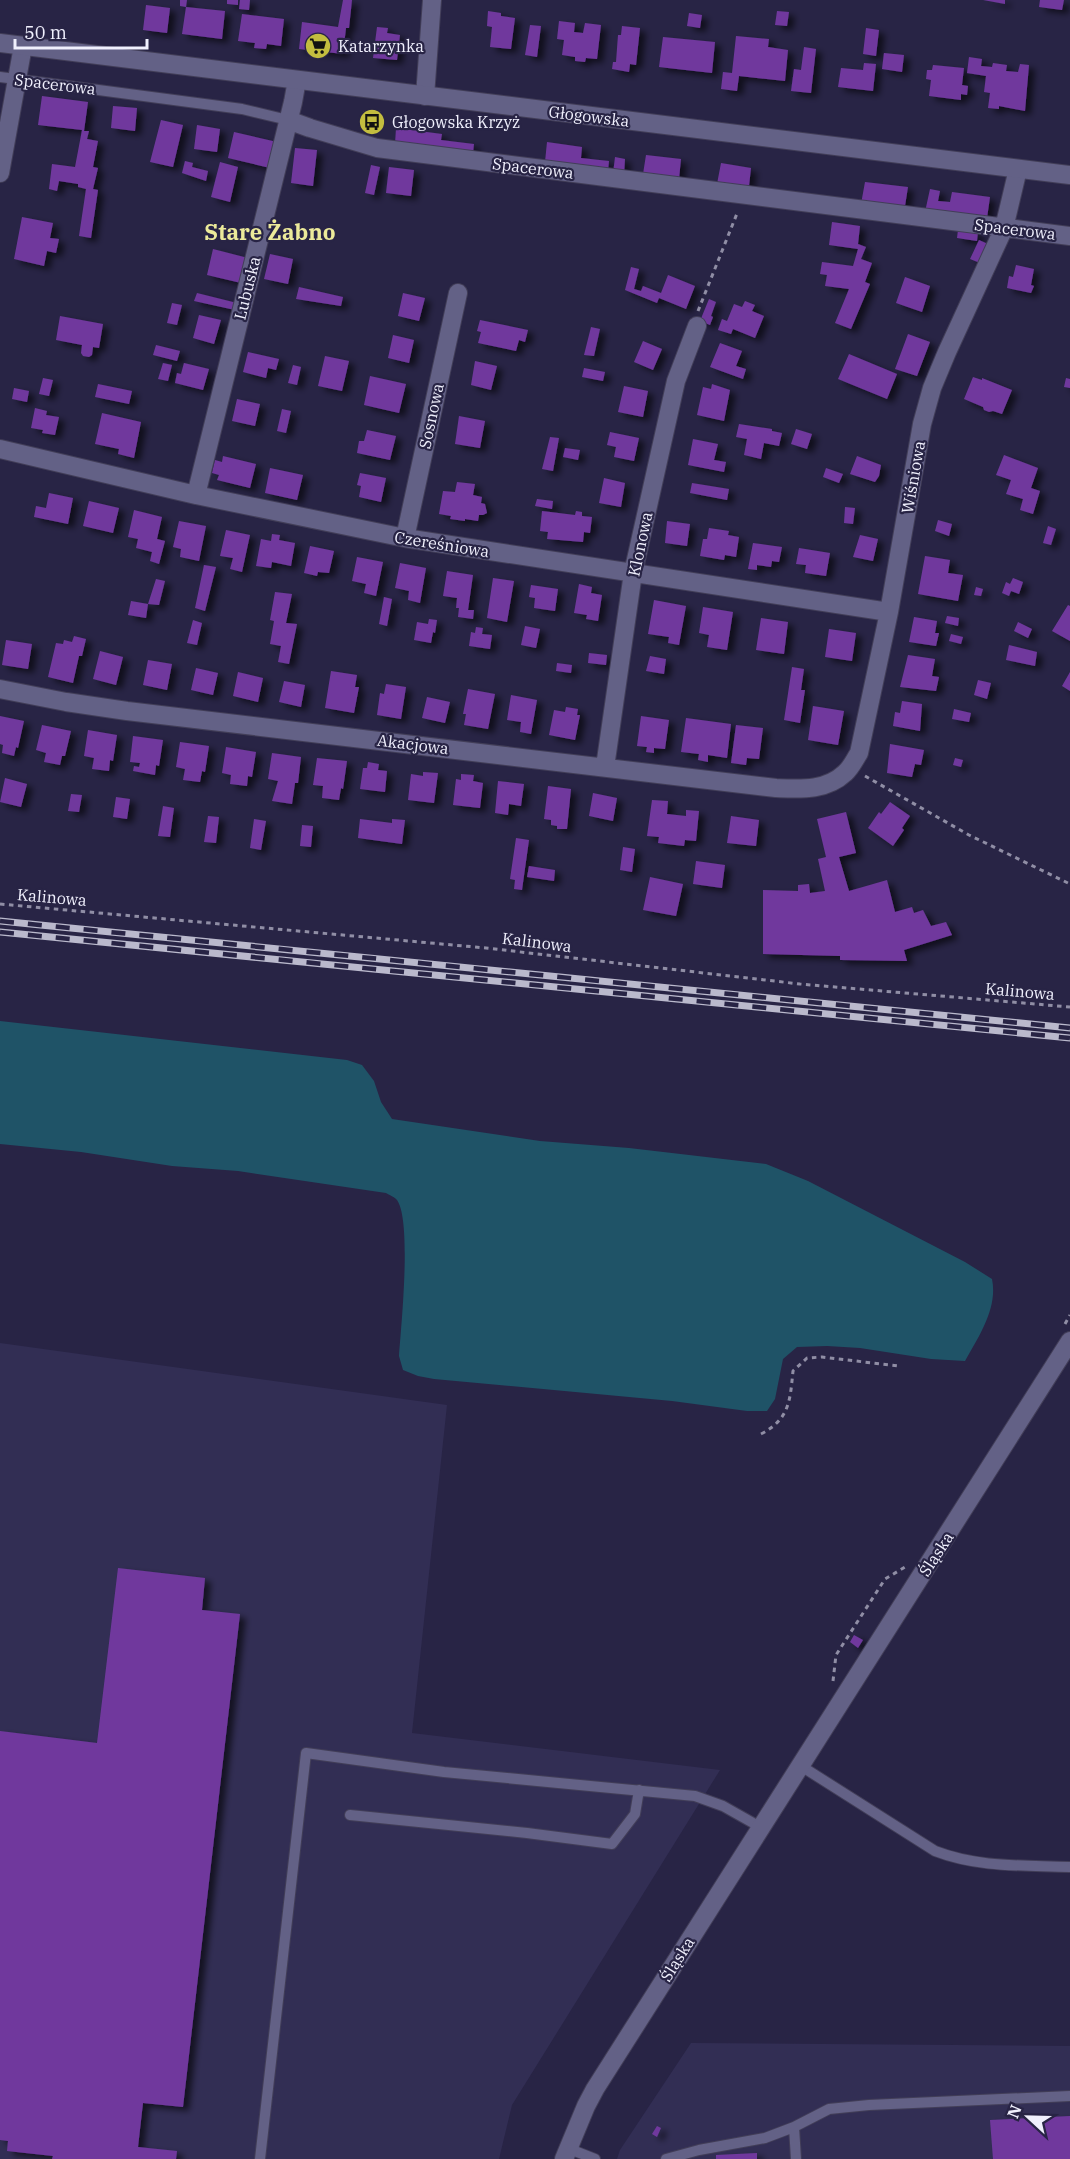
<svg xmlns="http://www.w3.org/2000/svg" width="1070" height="2159" viewBox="0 0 1070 2159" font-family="'IBM Plex Serif',serif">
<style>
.built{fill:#322e54}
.water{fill:#1f5367}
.building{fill:#70399d;filter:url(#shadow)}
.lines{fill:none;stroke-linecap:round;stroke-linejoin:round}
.lane-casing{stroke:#423e58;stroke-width:12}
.street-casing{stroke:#423e58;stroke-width:20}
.secondary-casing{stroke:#423e58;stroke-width:20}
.path{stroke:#908ea5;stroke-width:3;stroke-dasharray:4.5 4.5;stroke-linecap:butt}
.lane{stroke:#636186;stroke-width:10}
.street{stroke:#636186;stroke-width:18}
.secondary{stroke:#636186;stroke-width:18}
.rail-casing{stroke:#bab9cc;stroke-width:7}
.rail{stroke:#282445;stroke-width:4.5;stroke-dasharray:14;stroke-linecap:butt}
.labels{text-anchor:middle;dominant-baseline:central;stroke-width:4.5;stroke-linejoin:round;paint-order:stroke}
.poi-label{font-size:16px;fill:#f0f0fd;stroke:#282445;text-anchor:start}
.street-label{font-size:16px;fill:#f0f0fd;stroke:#282445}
.district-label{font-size:22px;font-weight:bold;fill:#ecea9a;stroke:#282445}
</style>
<defs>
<filter id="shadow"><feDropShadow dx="6" dy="4" stdDeviation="3" flood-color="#0009"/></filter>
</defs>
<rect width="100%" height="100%" fill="#282445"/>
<path class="built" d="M0,1343L447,1405L412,1733L720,1770L512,2105L499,2159H0Z
M691,2043L1070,2046V2159H617L620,2150Z"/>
<path class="water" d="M0,1021L347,1060L362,1065L374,1081L381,1102L392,1119L540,1141L629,1148L766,1164L808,1181L965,1262L992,1279C998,1308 979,1336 965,1361L931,1359L860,1348L827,1346L797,1347L783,1359L775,1399L767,1411H747L672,1401L434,1379L418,1376L403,1370L399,1356C401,1327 412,1221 397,1200C395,1197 389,1195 386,1193L238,1171L172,1166L81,1152L0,1144Z"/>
<path class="building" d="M180,0H187L186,7L225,11L222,39L182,34L186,7L180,6Z
M227,0H238V5L227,4Z
M240,0H250L249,10L239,9Z
M343,0H352L349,28H346L343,54L299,49L302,22L338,27Z
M983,0H1005V4Z
M1040,0H1064L1062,10L1039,7Z
M146,5L170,8L167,33L143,30Z
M488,11L501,13V16L515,18L511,49L490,47L492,27L487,26Z
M777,11L789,12L787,26L775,25Z
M689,13L702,15L700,28L687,26Z
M242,14L284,19L281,46L267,44L266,49L254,48L255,43L238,41Z
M559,21L575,23L574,32L583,33L585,23L601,25L597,59L586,58L585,62L575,61V57L562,55L564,40L557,39Z
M530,25L541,26L537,57L525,55Z
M622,26L640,28L636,65L630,64L629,72L612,69L613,62H616L618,35H621Z
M377,27L388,28L387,33L400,35L397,60L373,58Z
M866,28L879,30L876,56L863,54Z
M736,36L769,39L768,47L788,50L785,81L739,76L737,91L721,89L723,72L732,73Z
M663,37L715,42L712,73L659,67Z
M804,47L816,49L811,93L791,91L794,69L801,70Z
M884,53L904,55L902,72L882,69Z
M969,57L982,59L981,66L992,67L993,63L1007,65L1006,71L1018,72L1020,64L1029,65L1025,111L999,106V109L988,108L990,93L984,92L986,76L967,73Z
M864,63L876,64L873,91L838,87L841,68L863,70Z
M933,65L964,68L962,85L968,86L967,95L961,94V100L929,96L931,80L926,79L927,70H932Z
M42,96L88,102L84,131H89L87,139L98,141L93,167L98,168L93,189L98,190L91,238L79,236L86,189L78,187V184L59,181L57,191L49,189L52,164L75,167L82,130L38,125Z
M113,106L137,108L135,131L111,128Z
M161,120L183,125L173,167L150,162Z
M197,125L220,129L217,152L194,149Z
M396,128L442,134L441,140L474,144L473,153L395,144Z
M234,132L277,142L270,168L228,158Z
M547,142L582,147L581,158L609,161L608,171L545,162Z
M295,148L317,150L313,186L291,183Z
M646,155L681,159L679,179L643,174Z
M615,157L625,159L624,175L613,174Z
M185,161L193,163L192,167L208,171L206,181L182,173Z
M220,162L238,167L230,202L211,197Z
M721,163L751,168L749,186L717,184Z
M371,165L380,167L374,195L365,193Z
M389,167L414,170L411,196L386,193Z
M865,182L908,187L905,206L861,204Z
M930,189L940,191L938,201L950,202L952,192L990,197L987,218L925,212Z
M22,217L53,223L50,238L59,239L56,253L47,251L44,266L14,259Z
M832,222L860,226L858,244L866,247L861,259L872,263L865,282L870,284L851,329L835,323L849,289L825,286L827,275L820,274L822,262L853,266L858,249L829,245Z
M958,230L978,232L977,241L957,238Z
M979,240L988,244L980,263L970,259Z
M213,249L248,258L241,283L207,275Z
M270,254L293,259L288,284L264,279Z
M1016,265L1034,269L1031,285L1034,286L1031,293L1007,288L1009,276L1013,277Z
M631,267L639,269L634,289L641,291L643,286L661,293L668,275L695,286L686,309L659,298L657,303L625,290Z
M905,277L930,286L922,312L896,303Z
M299,287L343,297L341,306L296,299Z
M197,293L237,303L235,310L194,301Z
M403,293L425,298L419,321L398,316Z
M709,299L716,302L711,316L713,317L710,325L700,321Z
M745,301L755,305L752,311L764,316L755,338L733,329L731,334L718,330L722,319L727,321L734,304L742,307Z
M172,303L182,305L177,325L167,323Z
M199,315L221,320L214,344L193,338Z
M60,316L103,324L99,348L93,347L92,355L89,357L83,356L81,353L82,345L56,340Z
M480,320L528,330L525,342L519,340L516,351L478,343L481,332L477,331Z
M591,327L600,329L594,356L584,355Z
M908,334L930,342L917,376L895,369Z
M393,335L414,340L409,363L388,358Z
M643,341L662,349L653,370L634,362Z
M720,343L742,351L736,366L746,369L743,379L710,367Z
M156,345L180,351L177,361L153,355Z
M248,352L279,359L276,370L268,368L266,378L243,372Z
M849,354L897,374L887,399L838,379Z
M325,356L349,361L342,391L318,386Z
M475,361L497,366L491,390L471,385Z
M163,363L172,365L168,381L158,379Z
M184,363L209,369L203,390L175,383L177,373L181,374Z
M293,365L301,367L297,385L288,383Z
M584,368L605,372L603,381L582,377Z
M370,376L406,384L399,413L364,405Z
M973,377L982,380V378L1012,390L1002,414L993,411L989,412L984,410L983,407L964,399Z
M43,378L53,380L49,396L39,394Z
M1066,378L1070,379V388L1064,387Z
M98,384L132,391L129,404L95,397Z
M712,384L730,390L724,421L697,415L703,387L711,389Z
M624,386L648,391L643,417L618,412Z
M14,388L29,391L27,402L12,399Z
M237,399L260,404L255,426L232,421Z
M35,408L47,411L46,415L59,417L55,435L42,433L43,430L31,428Z
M282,409L291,411L286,433L277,431Z
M102,413L141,422L134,458L118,454L119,449L95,444Z
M459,416L485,421L480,448L455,444Z
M739,424L772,429V431L782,433L779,446L764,443L761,459L744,455L747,439L736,437Z
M796,429L812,434L807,449L791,444Z
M367,430L396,436L390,460L357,453L359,441H364Z
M610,432L639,438L634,461L614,457L616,447L607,445Z
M550,437L559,438L553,471L542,469Z
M693,439L718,444L714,460L726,462L724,472L688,465Z
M565,448L580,450L578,460L563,457Z
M1004,455L1038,468L1031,488L1040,491L1033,514L1020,510L1023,499L1006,494L1011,480L996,475Z
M223,456L256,464L250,488L217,480L219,475L212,473L215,460L222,462Z
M857,456L881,465L879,476L875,482L850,474Z
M270,468L303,475L297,500L265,493Z
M826,468L843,474L839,483L823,477Z
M360,473L386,478L381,502L359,497L361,486L357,485Z
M604,478L625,483L621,507L599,503Z
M457,482L475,484L473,495L482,497L481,503L485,504L487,513L483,515H479L478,521L465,519V521L450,519L451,516L439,514L443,491L455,492Z
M692,483L729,489L727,500L690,493Z
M49,493L73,498L68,524L34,517L36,506L46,508Z
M537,499L553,501L552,509L535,506Z
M89,501L119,508L113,533L83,526Z
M845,507L855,508L853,524L844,523Z
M134,510L162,517L157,539L165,541L159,564L150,561L152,552L136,548L138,539L128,537Z
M542,511L575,515L576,511L582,512V516L592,517L590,533L584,532L583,542L547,539L548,532L540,531Z
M938,520L952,524L949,536L935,531Z
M179,521L206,526L199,561L180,557L181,549L173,547Z
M667,521L690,524L687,546L665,543Z
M1048,526L1056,529L1051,545L1043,543Z
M709,528L729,531L728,535L739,537L736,557L725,555L724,560L700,556L703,539H707Z
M226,530L250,535L242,572L230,569L233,558L220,556Z
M272,534L280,535L279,540L295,543L291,566L272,562L271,568L256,566L261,539L271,541Z
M860,535L878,539L873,561L853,557Z
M753,543L782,547L779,562L772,561L771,567L757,565V570L748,569Z
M310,546L334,551L329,573L318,572L317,576L304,573Z
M799,548L830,553L826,576L805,573L806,565L796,564Z
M925,556L950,560L948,573L963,575L958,601L918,594Z
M357,557L383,562L376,596L364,593L366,584L352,581Z
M400,563L426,568L420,603L408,600L409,591L395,588Z
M204,565L216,567L205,611L195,608Z
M447,571L473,575L468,610H474L473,619L458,617L459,608H456L457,598L443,596Z
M493,578L514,581L507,622L487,618Z
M1013,578L1023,582L1019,594L1011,591L1009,596L1002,593L1006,582L1010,584Z
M156,579L165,581L159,605L148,604Z
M579,584L592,587L591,593L602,595L598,621L586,619L587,615L574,613Z
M531,585L558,589L555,611L534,608L535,598L529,597Z
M976,587L983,589L981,596L974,595Z
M275,592L292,594L286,623L297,624L289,664L278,662L281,646L270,644L274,621L270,620Z
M384,597L392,599L387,626L379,624Z
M654,600L686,606L679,645L668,643L669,637L648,634Z
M131,601L148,604L146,618L128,615Z
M1068,605L1070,606V641L1052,631Z
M703,607L733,612L727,650L707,647L709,635L699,633Z
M947,616L959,618L958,626L945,623Z
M914,617L937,621L935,633H939L936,646L909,642Z
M761,618L788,622L784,654L756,650Z
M429,619L437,620L435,633L433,632L431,643L414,640L417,622L428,624Z
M193,620L202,623L197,645L187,643Z
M1018,622L1032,629L1028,638L1014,631Z
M525,626L540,629L536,648L521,645Z
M476,627L483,628L482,634L492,635L490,649L469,646L471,632L475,633Z
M829,629L856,633L852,661L825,657Z
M951,634L963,637L961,644L949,641Z
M74,636L86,639L82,656H79L73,683L48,677L56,643L63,644L64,640L72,642Z
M6,640L32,644L28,669L2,665Z
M1009,645L1037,652L1035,666L1006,660Z
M100,651L123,657L116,685L93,679Z
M589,653L607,655L606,665L588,663Z
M908,655L935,659L932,676L939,677L936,691L900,687Z
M650,656L666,659L664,674L646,671Z
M148,660L172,664L167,690L143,685Z
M557,663L572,665L571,673L556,671Z
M792,667L804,669L801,690H805L800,723L784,720Z
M196,668L218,673L213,695L191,690Z
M331,671L357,675L355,687H359L354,713L325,708Z
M238,672L263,678L258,702L233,696Z
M1070,672V691L1062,686Z
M978,680L991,683L987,699L974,695Z
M284,681L305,685L301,707L279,702Z
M386,684L406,687L401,719L377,715L380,693L384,694Z
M468,689L495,694L488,729L464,725L466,714H463Z
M511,695L537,700L531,734L520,732L521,722L507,720Z
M427,697L450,702L445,723L422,718Z
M902,701L922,704L920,731L893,726L895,712L900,713Z
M813,706L844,711L838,745L808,740Z
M566,707L578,709L577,715H580L575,740L549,735L554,710L565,712Z
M954,709L971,713L969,722L952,719Z
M0,716L24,721L18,748L16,747L14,756L2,753L3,745L0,744Z
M641,716L669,720L665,749L654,748V753L646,752L647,747L637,746Z
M686,718L731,724L727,758L708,755V762L698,760L699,754L681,752Z
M42,725L71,731L65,756H62L60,765L44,762L46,753L36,750Z
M736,725L763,728L759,759L747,758L746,765L731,763Z
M88,730L117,735L113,761L110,760L109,771L92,769L94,758L84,756Z
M133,736L163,740L159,766L156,765L155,775L133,771L134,766L139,767L140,763L130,762Z
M180,742L209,746L205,772L202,771L200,782L183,780L185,769L176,767Z
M890,744L924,750L921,765L915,764L912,777L887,773Z
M226,747L256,752L252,777L248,776L247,786L230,784L231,775L222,773Z
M272,753L301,757L298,783H295L292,804L272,801L278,781L268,779Z
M317,758L347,761L343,789L341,788L339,800L322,798L323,786L313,785Z
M955,758L963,760L961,767L953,765Z
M368,762L379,764L378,770L387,771L385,792L360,789L363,768H367Z
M423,772L438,773L434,803L408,800L411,774L423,776Z
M461,774L474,775L473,781L483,783L480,808L453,805L456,779L461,780Z
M5,778L27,784L21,807L0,802Z
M498,781L524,784L521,806L509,804L508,815L495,813Z
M548,786L571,789L567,829H557V826L551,825V820L544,819Z
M593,793L617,798L613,821L589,816Z
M71,794L82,795L79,812L68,811Z
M116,797L130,799L127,819L113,817Z
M652,800L668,801L667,814L686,816V810L699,811L696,841L685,840L684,846L658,843L659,837L647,836Z
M890,802L910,816L902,828L904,830L893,846L868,828L879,812L881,814Z
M163,806L174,808L170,837L158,836Z
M846,812L856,853L839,857L849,891L887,880L895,912L912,907L914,913L923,910L931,926L946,922L952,935L904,950L907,961L840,960V956L763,954V890L798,891V885L809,884L810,893L825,891L818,859L826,857L817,819Z
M208,816L219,817L216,843L204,842Z
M731,816L759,820L756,846L727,843Z
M254,819L266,821L261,850L250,848Z
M360,819L392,823V819L405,820L402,844L358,838Z
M302,825L313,826L311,847L300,846Z
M516,838L529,840L522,890L514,889L515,880L510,879Z
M623,847L635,849L632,872L620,870Z
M696,861L725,865L722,888L693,884Z
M529,866L555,870L554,881L527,877Z
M650,877L683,884L676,916L643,910Z
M118,1568L205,1578L202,1610L240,1614L183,2107L143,2103L138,2147L177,2151L176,2159H52L53,2156L7,2151L8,2141L0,2140V1731L97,1743Z
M854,1635L863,1640L858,1648L850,1642Z
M1070,2116V2159H993L990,2120Z
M657,2126L661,2128L657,2137L652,2134Z
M757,2153V2159H716V2155Z"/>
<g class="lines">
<g class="lane-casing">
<path id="lane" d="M0,77L242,109L288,120
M801,1766L935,1851C979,1868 1024,1865 1070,1867
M350,1815L527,1833L612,1844L635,1814L639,1790
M794,2127L796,2159
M567,2148L595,2159
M260,2159L306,1753L444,1772L695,1796L723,1806L762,1828
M666,2159L699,2150L765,2138L794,2127L829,2109L869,2105L1070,2096"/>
</g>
<g class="street-casing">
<path id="street" d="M425,96L432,0
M288,120L310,128L377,148L1070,236
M0,173L23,46
M0,449L196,495L405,538L889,612
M196,495L293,102L297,80
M405,538L458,293
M0,689L66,702L127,711L776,788C801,789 826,791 845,773C851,768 855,759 859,753L889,612L922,424L932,388L947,352L1004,228L1018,169
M605,767L633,573L676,381L697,326"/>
</g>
<g class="secondary-casing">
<path id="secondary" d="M0,43L1070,175
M564,2159L586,2106L595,2089C752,1839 913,1591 1070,1341"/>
</g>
<path class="path" d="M698,311L738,211
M865,776L969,835L1070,884
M0,904L486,948L800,984L1070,1007
M1065,1324L1070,1315
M761,1434C790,1419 790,1400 793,1371L807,1358L822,1357L898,1366
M833,1681L836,1655L885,1579L905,1567"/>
<use href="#lane" class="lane"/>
<use href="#street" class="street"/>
<use href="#secondary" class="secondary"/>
<g class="rail-casing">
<path id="rail" d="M0,921L1070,1028
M0,932L1070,1038"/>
</g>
<use href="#rail" class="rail"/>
</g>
<defs>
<g id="supermarket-disc" transform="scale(1.35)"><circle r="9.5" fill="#c3bd3f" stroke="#282445"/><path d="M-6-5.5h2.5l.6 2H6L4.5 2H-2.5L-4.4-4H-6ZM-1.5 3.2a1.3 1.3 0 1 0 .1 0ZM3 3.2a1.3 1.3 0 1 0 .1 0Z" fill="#111"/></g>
<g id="bus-disc" transform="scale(1.35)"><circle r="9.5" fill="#c3bd3f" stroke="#282445"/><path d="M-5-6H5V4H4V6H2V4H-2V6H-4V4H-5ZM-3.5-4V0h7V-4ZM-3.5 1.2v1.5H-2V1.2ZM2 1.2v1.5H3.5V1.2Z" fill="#111"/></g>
</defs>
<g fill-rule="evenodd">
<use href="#supermarket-disc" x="318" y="46"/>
<use href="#bus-disc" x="372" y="122"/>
</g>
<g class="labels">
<g class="poi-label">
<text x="338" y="46">Katarzynka</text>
<text x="392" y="122">Głogowska Krzyż</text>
</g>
<g class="street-label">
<text transform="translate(55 84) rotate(7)">Spacerowa</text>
<text transform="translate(589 116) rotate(7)">Głogowska</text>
<text transform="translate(533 168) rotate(7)">Spacerowa</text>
<text transform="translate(1015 229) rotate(7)">Spacerowa</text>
<text transform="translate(247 288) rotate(-76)">Lubuska</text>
<text transform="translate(431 416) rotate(-78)">Sosnowa</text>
<text transform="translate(913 477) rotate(-80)">Wiśniowa</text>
<text transform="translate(442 544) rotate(9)">Czereśniowa</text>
<text transform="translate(640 544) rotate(-78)">Klonowa</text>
<text transform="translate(413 744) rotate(7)">Akacjowa</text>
<text transform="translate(52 897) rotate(5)">Kalinowa</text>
<text transform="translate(537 942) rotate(7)">Kalinowa</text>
<text transform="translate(1020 991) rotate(5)">Kalinowa</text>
<text transform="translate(936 1554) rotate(-57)">Śląska</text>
<text transform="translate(677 1959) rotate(-58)">Śląska</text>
</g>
<g class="district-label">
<text x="270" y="231">Stare Żabno</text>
</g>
</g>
<g transform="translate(1028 2117) rotate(292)" stroke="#282445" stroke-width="4.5" paint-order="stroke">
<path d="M0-4.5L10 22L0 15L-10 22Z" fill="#f0f0fd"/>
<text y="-9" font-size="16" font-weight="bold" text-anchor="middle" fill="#f0f0fd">N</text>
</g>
<path d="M15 39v9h132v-9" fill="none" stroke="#f0f0fd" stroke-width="3"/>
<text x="24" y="39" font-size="18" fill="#f0f0fd" stroke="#282445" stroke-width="4.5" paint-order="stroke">50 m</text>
</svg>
